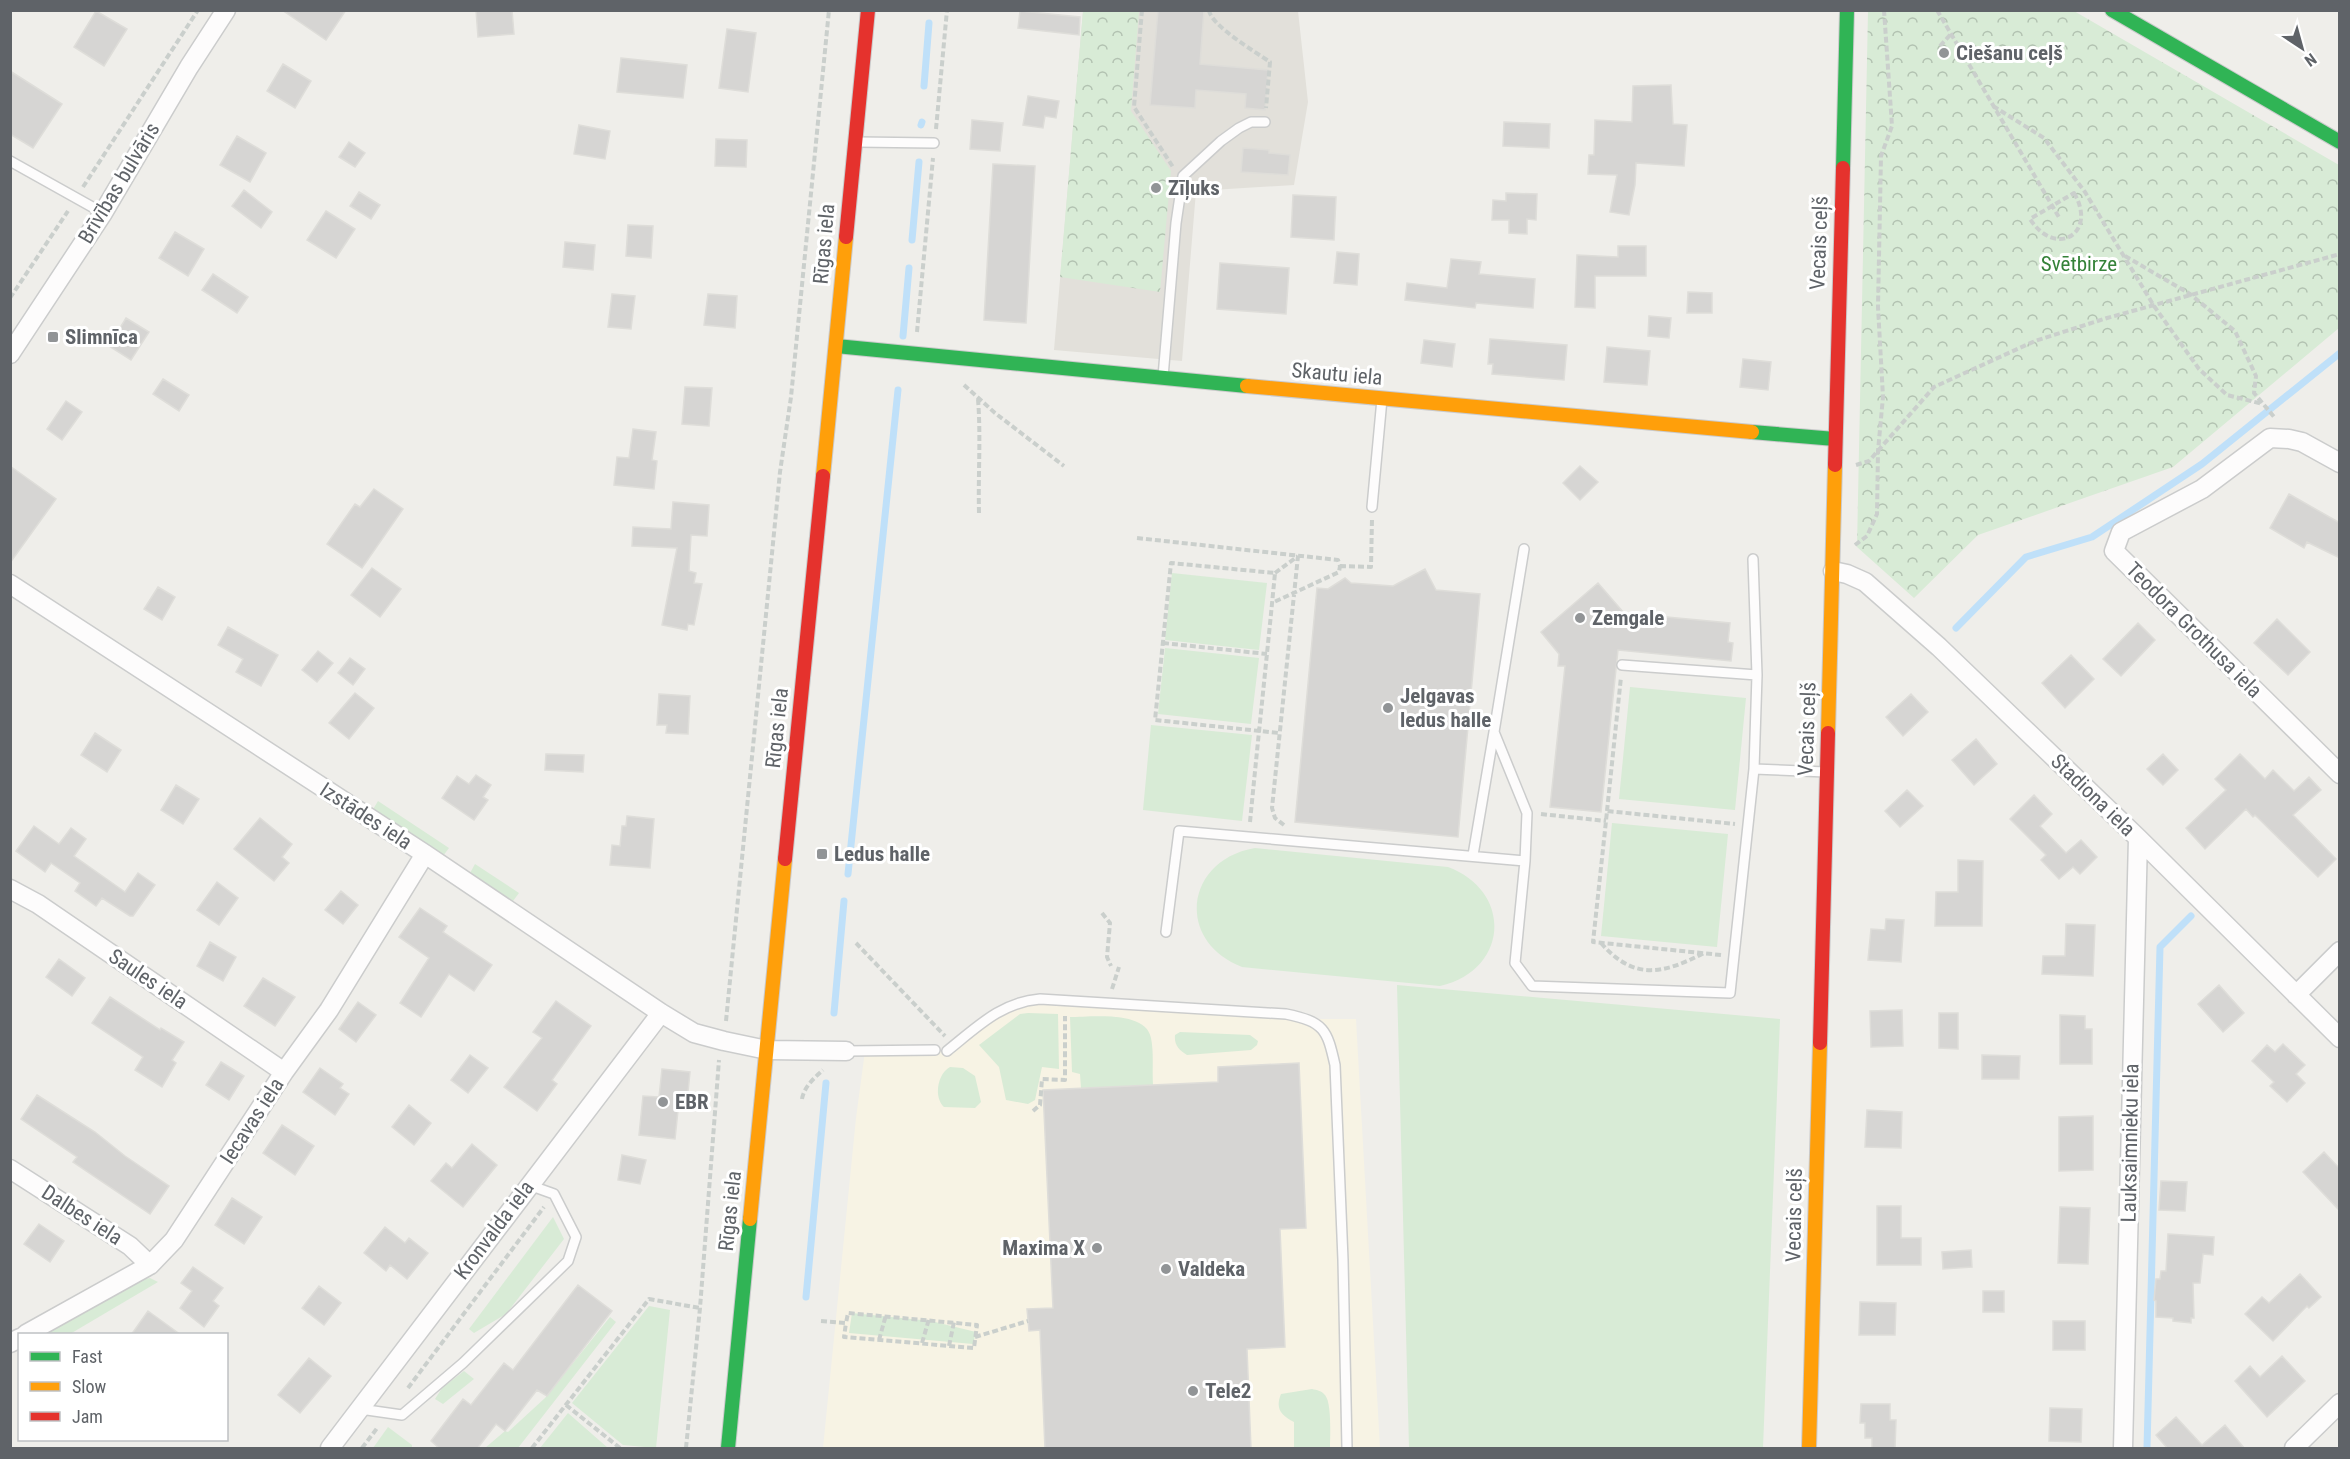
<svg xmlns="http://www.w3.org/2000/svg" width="2350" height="1459" viewBox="0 0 2350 1459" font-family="'Roboto Condensed',sans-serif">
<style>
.commercial{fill:#f7f3e4}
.education{fill:#e2e0da}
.grass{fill:#d8ebd6}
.park{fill:url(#park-crowns)}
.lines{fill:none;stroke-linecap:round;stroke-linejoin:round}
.stream{stroke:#bfe0f9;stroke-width:7}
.building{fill:#d6d5d3;stroke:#deddd9;stroke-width:1.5}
.lane-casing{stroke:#cbcccc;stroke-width:12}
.street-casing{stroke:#cbcccc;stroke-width:21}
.fast-casing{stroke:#cacacb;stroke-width:16}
.slow-casing{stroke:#cacacb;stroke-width:16}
.jam-casing{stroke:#cacacb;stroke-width:16}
.path{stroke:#cacfcc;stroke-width:4;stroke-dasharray:6 3;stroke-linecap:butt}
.lane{stroke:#fdfcfc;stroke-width:9}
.street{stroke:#fdfcfc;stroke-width:18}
.fast{stroke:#30b455;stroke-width:14}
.slow{stroke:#ff9f0a;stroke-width:14}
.jam{stroke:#e5322d;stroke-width:14}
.poi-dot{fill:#919496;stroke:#fff;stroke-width:2}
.labels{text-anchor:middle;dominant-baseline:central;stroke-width:6;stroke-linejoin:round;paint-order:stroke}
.poi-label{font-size:21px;font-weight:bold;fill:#5f6368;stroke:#fff;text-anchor:start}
.street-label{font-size:21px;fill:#5f6368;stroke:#fff}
.park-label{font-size:21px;fill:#348238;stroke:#fff}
</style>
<defs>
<pattern id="park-crowns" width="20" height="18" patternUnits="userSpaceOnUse" patternTransform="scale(1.5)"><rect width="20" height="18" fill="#d8ebd6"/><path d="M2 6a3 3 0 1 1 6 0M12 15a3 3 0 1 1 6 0" fill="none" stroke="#b2c2b1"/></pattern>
</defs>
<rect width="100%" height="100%" fill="#efeeea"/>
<path class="commercial" d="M1026,1000L1307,1019H1356L1380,1448H823L856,1118L865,1051H946L988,1018Z"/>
<path class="education" d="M1083,11H1298L1308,102L1294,185L1196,191L1182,361L1054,350Z"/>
<path class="grass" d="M1172,573L1267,583L1259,650L1165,640Z
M1165,648L1259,658L1251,724L1158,714Z
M1630,687L1746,698L1735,810L1619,799Z
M1151,725L1252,735L1242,821L1143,810Z
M378,801L449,848L443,856L372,811Z
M1612,823L1728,834L1717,947L1601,936Z
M1255,848L1448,867C1514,892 1508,971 1440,986L1242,967C1175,941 1185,860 1255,848Z
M475,864L519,893L513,901L470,873Z
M1397,985L1780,1019L1763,1448H1409Z
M1028,1013L1058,1014L1059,1069L1042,1067L1035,1100L1028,1104L1006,1100L999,1067L979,1045L1020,1014Z
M1070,1017C1091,1017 1146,1010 1151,1038C1154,1052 1152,1070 1153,1085L1081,1088L1080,1074L1072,1072Z
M1180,1032L1250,1035L1258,1041L1257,1045L1251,1050L1187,1055C1179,1050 1174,1045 1175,1035Z
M950,1067L963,1068L975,1076L981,1102L975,1108L944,1107C933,1097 938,1073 950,1067Z
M553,1217L564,1239L506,1314L474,1333L469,1329Z
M150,1278L158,1282L70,1334H43L139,1280Z
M649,1306L670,1310L656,1448L623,1445L572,1403Z
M852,1313L931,1321L976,1332L973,1344L849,1333Z
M610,1317L616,1322L518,1448H485L505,1431L508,1432L545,1398Z
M464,1371L474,1379L443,1404L435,1399L442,1388Z
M1312,1389C1317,1390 1322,1391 1325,1395C1332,1403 1330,1437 1330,1448H1294V1422C1281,1415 1275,1409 1281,1394Z
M568,1413L608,1448H540Z
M388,1427L412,1445V1448H373Z"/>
<path class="park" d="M1083,11H1139L1131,111L1171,171L1160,292L1060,277Z
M1868,11H2074L2339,165V328L2173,467L1978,535L1914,598L1857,547Z"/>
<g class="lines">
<path class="stream" d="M924,86L929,23
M921,125L922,122
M912,240L919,162
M903,336L909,268
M1956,628L2026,557L2092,537L2202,464L2340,353
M848,874L898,390
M834,1013L844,901
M806,1297L826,1083
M2147,1448L2160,947L2191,916"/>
</g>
<path class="building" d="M282,10H346L326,40Z
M476,10H512L514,34L478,37Z
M1158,10H1204L1200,64L1268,70L1265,110L1245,108L1246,94L1196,90L1195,108L1150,105Z
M96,11L127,29L104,66L74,47Z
M1020,11L1080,17L1079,35L1018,28Z
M727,29L756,33L748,92L719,88Z
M621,58L687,65L683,98L617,92Z
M283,64L311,81L295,108L267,91Z
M10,71L62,104L33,148L10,134Z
M1671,85L1673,124L1687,125L1684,166L1636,163L1635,185L1629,215L1610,212L1617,175L1588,174L1589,155H1594L1595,120L1632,122L1633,86Z
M1028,96L1059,101L1056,118L1045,116L1043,128L1023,125Z
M972,120L1003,123L1000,151L970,149Z
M1504,122L1550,124L1549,148L1503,146Z
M579,125L610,131L605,159L574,154Z
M237,136L266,153L250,182L220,165Z
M716,139L747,140L746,167L715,166Z
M349,142L365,153L355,167L339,157Z
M1243,148L1269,150V153L1290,155L1288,175L1241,172Z
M993,164L1035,166L1026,323L984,320Z
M244,190L272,212L261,228L232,206Z
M359,192L380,205L371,219L350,206Z
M1506,193L1537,194L1536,220L1527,219V234L1509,233V220H1492L1493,200L1506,201Z
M1293,195L1336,197L1334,240L1291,237Z
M326,211L355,229L336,258L307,240Z
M628,225L653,226L651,258L626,256Z
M175,232L204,249L188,276L159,258Z
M565,242L595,245L593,270L563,267Z
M1618,246H1646V276H1595V308L1575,307L1577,255L1618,257Z
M1337,252L1359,254L1357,285L1334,283Z
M1451,259L1481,262L1479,274L1535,279L1533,308L1476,303L1475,308L1405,300L1407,283L1447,288Z
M1220,263L1289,268L1286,314L1217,309Z
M213,274L248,297L237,313L202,290Z
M1688,292L1712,293V313H1687Z
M612,294L635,296L631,329L608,327Z
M708,294L737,296L735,328L704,325Z
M1649,316L1671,318L1669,338L1648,336Z
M126,318L149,332L131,360L109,346Z
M1490,339L1567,345L1564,380L1492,374L1493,364H1488Z
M1424,340L1455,344L1452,367L1421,363Z
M1607,347L1650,351L1647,385L1604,382Z
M1743,359L1771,362L1768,390L1740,387Z
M163,379L189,395L179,411L153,394Z
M685,387L712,388L709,426L682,424Z
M66,401L82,412L62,440L47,429Z
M633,429L656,432L652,460L657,461L654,489L614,485L617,457L629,458Z
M10,466L56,499L10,563Z
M1580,466L1598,482L1580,500L1563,483Z
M374,489L403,509L362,568L327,544L355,504L360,507Z
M2289,494L2340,523V558L2307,542L2304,548L2270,528Z
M673,502L709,505L707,536L691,535L689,571L696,573L694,583L702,584L694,625L688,624L687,630L662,625L677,548L632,546L633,527L671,529Z
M372,568L401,589L380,617L351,595Z
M1425,569L1436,590L1480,594L1458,837L1295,822L1317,588L1328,589L1345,578L1351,583L1393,586Z
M1598,583L1624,613L1730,623L1728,642L1733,643L1731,661L1618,650L1601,812L1550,807L1565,666H1558L1559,654L1541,632Z
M158,587L175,597L162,620L144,609Z
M2277,619L2310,652L2288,675L2254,643Z
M2138,623L2155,640L2121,676L2103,659Z
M228,627L278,655L261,686L236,672L243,659L218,645Z
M318,651L333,663L317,682L302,670Z
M2071,655L2094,679L2065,708L2042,683Z
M350,658L365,669L353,685L338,673Z
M355,693L374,708L349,739L329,723Z
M659,694L690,696L688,734L666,733L667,725H657Z
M1911,694L1928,712L1903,736L1886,717Z
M95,733L121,750L107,772L81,755Z
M1976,739L1997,764L1974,785L1952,760Z
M546,754L584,755L583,772L545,770Z
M2163,754L2178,770L2163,785L2147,769Z
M2240,754L2265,779L2273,770L2294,791L2309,777L2321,790L2293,815L2336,859L2318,877L2255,815L2253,817L2246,809L2205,849L2186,828L2226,790L2215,779Z
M476,775L491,785L483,797L488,800L474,820L442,798L457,776L469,784Z
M176,785L199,799L183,824L161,810Z
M1907,790L1923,806L1900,827L1885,811Z
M2034,795L2052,814L2040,826L2066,853L2081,840L2097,857L2080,874L2073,867L2059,879L2041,860L2046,855L2010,819Z
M627,816L654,819L650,868L610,865L612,845L620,846L622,826H626Z
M260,818L292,844L282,857L289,863L274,881L234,849Z
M34,826L59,844L71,828L86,839L74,856L125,892L138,873L155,885L133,916H130L102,898L96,906L75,891L80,883L51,863L45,872L16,851Z
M1958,860L1983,861L1982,926H1935L1936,892H1958Z
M217,882L238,898L219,925L197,910Z
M341,891L358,905L343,924L325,910Z
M420,908L447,926L443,932L492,965L474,991L449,974L421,1017L400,1003L429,958L399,937Z
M1886,919L1904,920L1901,962L1868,960L1871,929L1885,930Z
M2066,924L2095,925L2093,976L2042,974L2043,956H2065Z
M210,942L236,957L223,981L197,966Z
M59,959L85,978L72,996L46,977Z
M263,978L295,997L275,1026L244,1006Z
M2219,985L2244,1013L2223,1032L2198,1004Z
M110,997L160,1030L161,1028L184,1042L172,1060L176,1063L162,1087L135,1070L143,1057L92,1023Z
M556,1001L591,1026L552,1080L557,1084L537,1111L504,1087L542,1038L533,1032Z
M358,1002L376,1015L356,1042L339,1029Z
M1902,1010L1903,1046L1871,1047L1870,1011Z
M1939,1013H1958V1049L1939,1048Z
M2060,1015L2085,1016V1029H2092V1064H2060Z
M2283,1044L2305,1065L2296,1074L2305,1083L2287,1102L2270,1086L2274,1082L2252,1061L2267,1045L2275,1052Z
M470,1055L488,1068L468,1093L451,1080Z
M1982,1055L2020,1056L2019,1079H1982Z
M221,1062L244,1076L229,1100L206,1085Z
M1299,1063L1306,1228L1280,1229L1285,1347L1247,1349L1251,1449H1045L1040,1330L1029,1331L1027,1309L1053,1308L1043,1090L1218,1082V1067Z
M320,1068L343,1084L340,1088L349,1094L335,1115L303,1092Z
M662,1069L690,1072L687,1102L679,1101L675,1139L639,1135L643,1096L659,1097Z
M37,1095L95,1132L125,1156L169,1186L150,1214L73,1162L77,1157L21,1119Z
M409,1105L431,1123L414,1145L392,1127Z
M1867,1110L1902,1112L1901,1148L1865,1147Z
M2093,1116V1170L2059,1171V1117Z
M282,1125L314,1146L295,1175L263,1153Z
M472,1144L497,1165L463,1207L431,1181L446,1163L452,1168Z
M2324,1152L2340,1169V1211L2303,1172Z
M622,1155L646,1160L640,1184L618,1180Z
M2161,1181L2187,1182L2185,1211L2159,1210Z
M232,1198L262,1217L244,1244L215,1225Z
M1877,1206H1901V1238H1921V1265H1877Z
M2060,1207L2090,1208L2088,1264L2058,1263Z
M39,1224L64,1241L50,1262L24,1244Z
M385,1227L405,1243L409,1238L428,1253L407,1279L390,1265L386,1271L364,1253Z
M2168,1234L2214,1237L2213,1255L2203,1254L2200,1283H2193L2194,1318H2191V1323L2173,1321V1318L2156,1317V1301L2154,1300L2156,1279H2160L2161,1271H2166Z
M1971,1250L1972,1267L1943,1269L1942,1252Z
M193,1267L223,1288L213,1301L219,1306L204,1327L180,1308L192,1291L181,1283Z
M2300,1274L2321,1297L2309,1308L2307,1306L2273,1341L2245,1314L2262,1297L2269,1303Z
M578,1285L612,1311L547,1396L537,1390L505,1431L496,1424L477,1449H440L431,1441L463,1399L471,1405L504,1363L513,1370Z
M319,1286L341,1303L324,1325L302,1308Z
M1983,1291H2004V1312H1983Z
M1860,1302L1896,1303L1895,1335H1859Z
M148,1311L181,1335H131Z
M2053,1321H2085V1350H2053Z
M2282,1356L2305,1381L2267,1417L2235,1381L2250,1366L2260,1377Z
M309,1358L331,1376L300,1413L278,1395Z
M1861,1404H1890V1420H1896L1895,1449H1872V1438H1865V1423H1860Z
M2050,1408L2082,1409L2081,1442L2049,1441Z
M2176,1417L2202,1445L2225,1425L2245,1449H2168L2156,1435Z"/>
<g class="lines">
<g class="lane-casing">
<path id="lane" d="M857,142L934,143
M10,161L103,213
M1163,377L1176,223L1183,176L1221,141L1239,128L1251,122H1265
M1372,507L1382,399
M1524,549L1494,732L1527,813L1525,861L1515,963L1532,986L1730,993L1754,769L1757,675
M1622,665L1757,675L1753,559
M1754,769L1826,772
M1473,855L1494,732
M1166,932L1179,831L1525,861
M846,1051L935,1050
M947,1051C976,1028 1001,1002 1040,999L1286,1014C1324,1022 1327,1029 1335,1065L1343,1260L1347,1448
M360,1409L402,1415L463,1363L568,1261L576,1237L554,1194L529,1185"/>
</g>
<g class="street-casing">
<path id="street" d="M10,354L103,213L189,67L226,10
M2340,463L2302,442L2289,439L2270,438L2202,489L2121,532L2114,551L2340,774
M1833,571L1847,574L1865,582L1939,647L2138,838L2340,1038
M10,584L425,854L661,1013L694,1033L724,1041L767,1050L846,1051
M10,889L38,904L284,1072
M2296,995L2340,951
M10,1169L130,1246L150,1265
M26,1334L150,1265L174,1240L284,1072L329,1010L425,854
M10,1343L20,1338
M330,1448L661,1013
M2123,1448L2138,838
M2294,1448L2340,1403"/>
</g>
<g class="fast-casing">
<path id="fast" d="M2112,10L2340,142
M1843,168L1847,10
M836,346L1247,386
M1752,432L1835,439
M728,1448L750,1219"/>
</g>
<g class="slow-casing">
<path id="slow" d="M1247,386L1752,432
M823,476L846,237
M1828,733L1835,465
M750,1219L785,859
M1809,1448L1820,1043"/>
</g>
<g class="jam-casing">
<path id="jam" d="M846,237L868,10
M1835,465L1843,168
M785,859L823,476
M1820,1043L1828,733"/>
</g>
<path class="path" d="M1142,10L1134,107L1173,167
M1209,10C1210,25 1257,53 1270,62L1266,108
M1937,10L2060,219
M1940,46L1951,34
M1993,106L2044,138L2085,192L2154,306L2199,369L2227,395L2263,404
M936,129L947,10
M83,187L198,10
M2074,193C2098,233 2056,259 2030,219Z
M2125,256L2190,294L2235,331L2256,376L2254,393L2275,418
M10,298L68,211
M917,332L933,158
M964,385L995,413L1064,466
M978,399C981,437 978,475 979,513
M1856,465L1869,461L1934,387L2035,341L2107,318L2340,254
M1137,538L1338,560L1340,566L1339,572L1272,603
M1855,545L1867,536L1877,514L1878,451L1883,397L1878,307L1881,156L1892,126L1884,10
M1340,566L1371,567L1372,519
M1275,573L1298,556
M1163,643L1267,654
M1607,811L1621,677
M1541,814L1606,821
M1250,822C1258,739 1267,656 1275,573L1171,563L1155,720L1279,733
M1284,825L1275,818L1272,808L1298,556
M1102,913L1110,923L1107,957L1111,966
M856,943L945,1036
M1601,943C1634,981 1663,974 1704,953
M1721,955L1593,942L1606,821L1607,811L1735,824
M1112,989L1119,967
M726,1021L780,472L791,397L829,10
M802,1099C804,1087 814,1078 823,1070
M1033,1111L1040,1105L1042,1079L1065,1080V1016
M821,1321L846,1323L848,1313L977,1325L974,1348L844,1337L846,1323
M975,1337L1028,1321
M879,1340L886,1315
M922,1343L929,1319
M949,1346L954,1322
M408,1388L544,1207
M566,1405L620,1448
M362,1448L378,1427
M532,1448L649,1299L700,1308
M686,1448L700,1308L719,1060"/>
<use href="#lane" class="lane"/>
<use href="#street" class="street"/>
<use href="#fast" class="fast"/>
<use href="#slow" class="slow"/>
<use href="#jam" class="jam"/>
</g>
<g class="poi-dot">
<circle cx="1944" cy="53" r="6"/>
<circle cx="1156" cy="188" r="6"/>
<rect x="47" y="331" width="12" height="12" rx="3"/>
<circle cx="1580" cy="618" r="6"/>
<circle cx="1388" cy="708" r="6"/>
<rect x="816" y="848" width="12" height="12" rx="3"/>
<circle cx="663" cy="1102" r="6"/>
<circle cx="1097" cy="1248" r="6"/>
<circle cx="1166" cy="1269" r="6"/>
<circle cx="1193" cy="1391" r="6"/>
</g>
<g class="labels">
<g class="poi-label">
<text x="1956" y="53">Ciešanu ceļš</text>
<text x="1168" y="188">Zīļuks</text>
<text x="65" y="337">Slimnīca</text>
<text x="1592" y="618">Zemgale</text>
<text x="1400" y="696">Jelgavas<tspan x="1400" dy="24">ledus halle</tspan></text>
<text x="834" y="854">Ledus halle</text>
<text x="675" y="1102">EBR</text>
<text x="1085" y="1248" text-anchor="end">Maxima X</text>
<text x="1178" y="1269">Valdeka</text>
<text x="1205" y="1391">Tele2</text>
</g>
<g class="street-label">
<text transform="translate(119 183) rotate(-59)">Brīvības bulvāris</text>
<text transform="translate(1819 243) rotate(-88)">Vecais ceļš</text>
<text transform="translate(824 244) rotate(-85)">Rīgas iela</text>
<text transform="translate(1337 374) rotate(5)">Skautu iela</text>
<text transform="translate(2194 630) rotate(45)">Teodora Grothusa iela</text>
<text transform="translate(777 728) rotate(-84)">Rīgas iela</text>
<text transform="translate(1807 729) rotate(-88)">Vecais ceļš</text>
<text transform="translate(2093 795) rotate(44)">Stadiona iela</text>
<text transform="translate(366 816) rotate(33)">Izstādes iela</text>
<text transform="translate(148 979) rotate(34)">Saules iela</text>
<text transform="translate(252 1121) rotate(-57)">Iecavas iela</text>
<text transform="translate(2130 1143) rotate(-89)">Lauksaimnieku iela</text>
<text transform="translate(730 1211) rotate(-84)">Rīgas iela</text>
<text transform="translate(82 1215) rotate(33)">Dalbes iela</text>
<text transform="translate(1794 1215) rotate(-89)">Vecais ceļš</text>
<text transform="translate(494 1230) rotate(-53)">Kronvalda iela</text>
</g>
<g class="park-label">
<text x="2079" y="264">Svētbirze</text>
</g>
</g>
<rect width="2350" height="1459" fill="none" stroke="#5f6368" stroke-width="24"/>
<rect x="18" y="1333" width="210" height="108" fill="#ffffff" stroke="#bfc1c3" stroke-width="1.5"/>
<rect x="30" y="1352" width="30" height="9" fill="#30b455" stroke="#bfc1c3" stroke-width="1.5"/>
<text x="72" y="1363" font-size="18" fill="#5f6368">Fast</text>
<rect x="30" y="1382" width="30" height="9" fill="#ff9f0a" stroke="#bfc1c3" stroke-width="1.5"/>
<text x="72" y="1393" font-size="18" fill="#5f6368">Slow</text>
<rect x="30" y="1412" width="30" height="9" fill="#e5322d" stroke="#bfc1c3" stroke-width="1.5"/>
<text x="72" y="1423" font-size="18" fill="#5f6368">Jam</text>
<g transform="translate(2302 48) rotate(144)" stroke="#ffffff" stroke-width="4.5" paint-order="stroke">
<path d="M0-4.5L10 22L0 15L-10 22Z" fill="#5f6368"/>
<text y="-9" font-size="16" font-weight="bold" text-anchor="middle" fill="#5f6368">N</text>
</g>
</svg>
